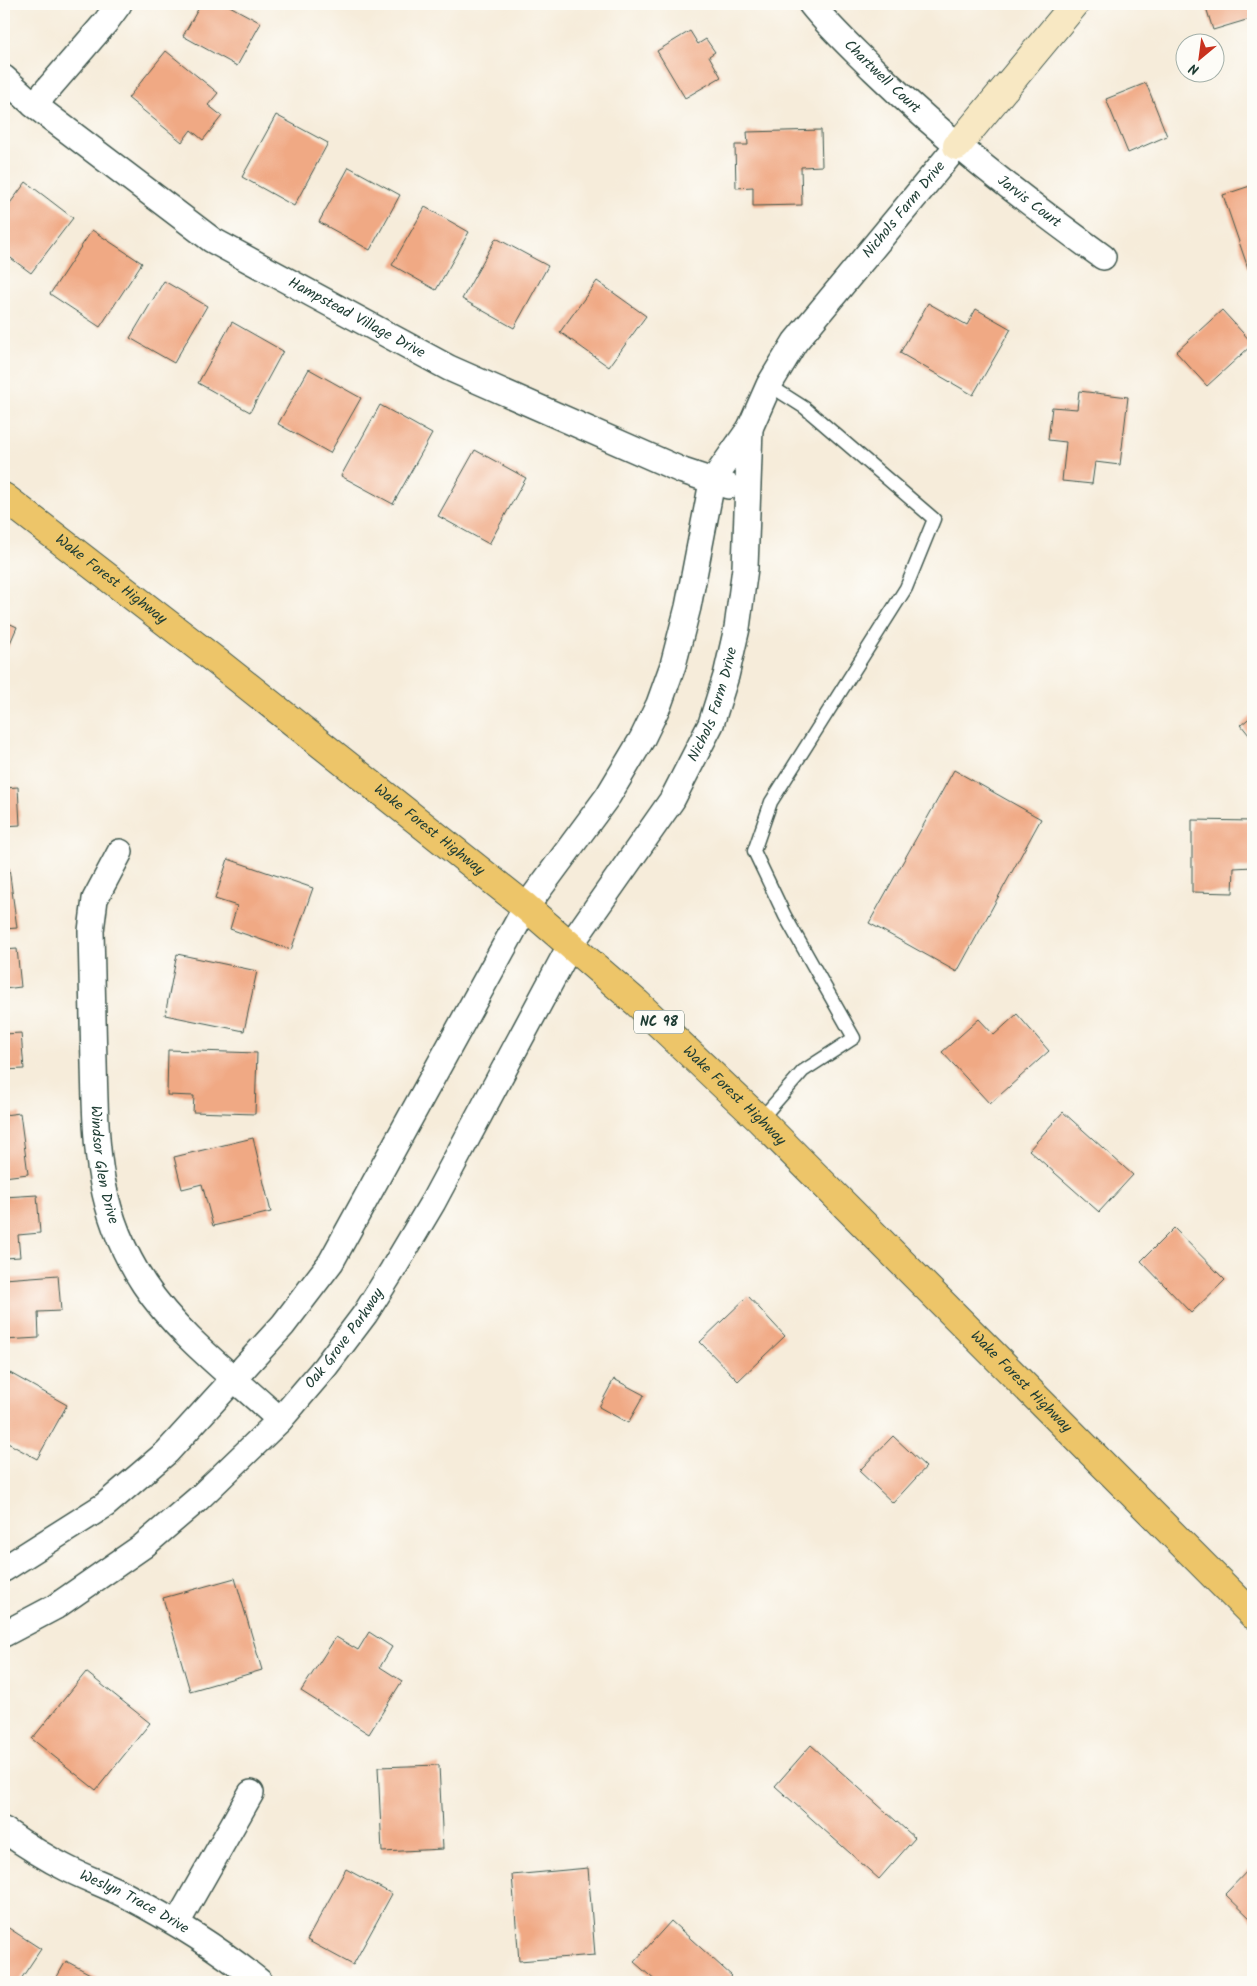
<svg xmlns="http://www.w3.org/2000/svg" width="1257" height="1986" viewBox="0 0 1257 1986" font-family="Kalam,sans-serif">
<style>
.building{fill:#f0a984}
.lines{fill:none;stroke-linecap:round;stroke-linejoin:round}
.lane-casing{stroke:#3f574d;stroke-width:15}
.street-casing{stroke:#3f574d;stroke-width:28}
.secondary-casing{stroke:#3f574d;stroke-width:30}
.highway-casing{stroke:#3f574d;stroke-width:30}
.lane{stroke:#fff;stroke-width:12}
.street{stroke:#fff;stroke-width:25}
.secondary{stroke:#f8e8c3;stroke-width:28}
.highway{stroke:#edc569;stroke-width:28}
.labels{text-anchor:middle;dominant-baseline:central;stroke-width:4;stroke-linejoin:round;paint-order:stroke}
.shield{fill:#fdfcf7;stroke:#62766e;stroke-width:1}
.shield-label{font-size:14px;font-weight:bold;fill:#1f3d34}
.street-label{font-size:15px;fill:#1f3d34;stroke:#fdfcf7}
</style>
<rect width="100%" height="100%" fill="#fdfcf7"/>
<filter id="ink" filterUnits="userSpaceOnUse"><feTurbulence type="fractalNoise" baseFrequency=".02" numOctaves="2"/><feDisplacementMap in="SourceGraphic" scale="10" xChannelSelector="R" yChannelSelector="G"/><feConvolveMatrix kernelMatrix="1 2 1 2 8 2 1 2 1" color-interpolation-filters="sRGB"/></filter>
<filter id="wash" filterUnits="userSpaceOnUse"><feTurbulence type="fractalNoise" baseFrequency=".0096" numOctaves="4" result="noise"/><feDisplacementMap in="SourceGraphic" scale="20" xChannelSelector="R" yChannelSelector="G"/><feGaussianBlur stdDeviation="1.12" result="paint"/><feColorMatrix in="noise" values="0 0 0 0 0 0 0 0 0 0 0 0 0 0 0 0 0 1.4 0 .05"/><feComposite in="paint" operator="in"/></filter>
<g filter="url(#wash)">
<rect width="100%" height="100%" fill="#f6ecda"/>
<g id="blocks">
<path class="building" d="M201,4H226L261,23L237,66L183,36Z
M1205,4H1253V18L1213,30Z
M690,31L698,44L706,39L715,52L709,56L721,77L685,98L657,51Z
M166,51L218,93L208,105L222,116L203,140L191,130L182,142L128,98Z
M1146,83L1167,136L1128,153L1106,99Z
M276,115L328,143L294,206L242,177Z
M821,130L822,166L801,167L802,205L753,206V187L736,188L735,145H748L747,132Z
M349,167L400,195L370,250L319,222Z
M26,182L73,218L31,273L4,253V211Z
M1253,185V270L1249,271L1223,195Z
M425,207L469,232L436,290L392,265Z
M92,230L142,263L100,327L50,294Z
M496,238L548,266L514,328L462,299Z
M164,281L207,306L174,363L130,338Z
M597,281L646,316L609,367L560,332Z
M928,303L967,325L976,309L1011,329L973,395L900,353Z
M1222,310L1253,344L1207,386L1176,352Z
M232,322L283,351L250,412L198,383Z
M309,369L361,398L330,453L278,424Z
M1079,391L1128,397L1120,465L1095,462L1092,484L1062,481L1066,442L1048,440L1052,407L1077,409Z
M380,405L432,434L393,504L341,476Z
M475,450L526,478L489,544L438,516Z
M4,621L17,627L4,657Z
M1253,715V740L1241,725Z
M954,770L1041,819L957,972L869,923Z
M18,787L20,825L4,826V788Z
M1192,820L1253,821V867L1234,868L1233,893L1192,892Z
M228,859L313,888L291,950L230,929L237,906L215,899Z
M4,868H9L17,928L4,929Z
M17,949L21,987L4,989V950Z
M177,954L257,971L244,1031L165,1015Z
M1017,1014L1049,1051L990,1104L942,1052L979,1019L994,1035Z
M21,1033L24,1069L4,1070V1034Z
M168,1050L257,1053L255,1114L193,1112L194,1096L167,1095Z
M1063,1112L1133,1175L1099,1212L1029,1150Z
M20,1113L28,1174L4,1177V1115Z
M253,1138L271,1212L213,1226L202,1184L182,1189L174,1157Z
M37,1195L40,1233L18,1235L20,1257L4,1258V1197Z
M1174,1228L1225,1280L1191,1313L1141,1261Z
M58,1275L61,1311L38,1312L39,1338L4,1340V1279Z
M748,1296L785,1336L738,1381L700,1342Z
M10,1373L67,1405L37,1459L4,1441V1384Z
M614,1379L644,1395L628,1423L599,1407Z
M893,1436L926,1467L893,1503L859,1471Z
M235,1578L262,1670L190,1691L163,1598Z
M369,1632L392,1647L380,1667L402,1681L369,1734L301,1691L336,1637L358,1650Z
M86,1672L150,1723L96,1790L32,1739Z
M811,1745L915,1838L879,1879L775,1786Z
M439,1765L443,1849L382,1852L378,1767Z
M1253,1865V1921L1225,1894Z
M588,1868L595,1955L519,1961L512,1875Z
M346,1869L392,1894L353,1965L307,1940Z
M671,1921L732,1976L726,1982H657L634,1962Z
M4,1925L41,1949L19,1982H4Z
M66,1961L105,1982H54Z"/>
</g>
</g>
<g filter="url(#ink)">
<use href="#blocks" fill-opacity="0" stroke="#3f574d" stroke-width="1"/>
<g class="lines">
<g class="lane-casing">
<path id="lane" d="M760,1120L803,1071L854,1038L785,916L754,851L771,802L906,588L934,519L805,408L769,385"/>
</g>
<g class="street-casing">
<g id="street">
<path id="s1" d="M811,4C830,28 852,48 874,70C945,139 1023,199 1103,257"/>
<path id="s2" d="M4,78L34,105L212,240L449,368L683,471L728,486"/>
<path d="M34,105L105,23L119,4"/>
<path id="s3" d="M120,852L95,899L91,931C92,975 93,1019 94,1063C96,1146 96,1211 144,1284C179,1337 234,1377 280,1420"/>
<path id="s4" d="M4,1569L105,1505L167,1452L283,1325L331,1262L526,907L608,796L642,739L659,704L673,665L688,607L712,482L750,428L769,385L795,342L957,146"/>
<path id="s5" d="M4,1634L55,1607L143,1546L198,1499L280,1420L325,1367L365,1314L392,1271L433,1202L571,944L672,800L711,724L726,676L737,628L745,568L750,428"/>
<path id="s6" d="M4,1830C24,1844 44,1857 66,1868C85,1878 106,1885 125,1895C173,1920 218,1948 260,1982"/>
<path d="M177,1923L251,1793"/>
</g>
</g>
<g class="secondary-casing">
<path id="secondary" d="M957,146L1075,4"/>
</g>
<g class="highway-casing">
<g id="highway">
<path id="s7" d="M4,497L220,664L526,907L637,1003L760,1120L1253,1615"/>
</g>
</g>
<use href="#lane" class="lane"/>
<use href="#street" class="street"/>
<use href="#secondary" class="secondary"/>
<use href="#highway" class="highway"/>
</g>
</g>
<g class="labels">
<rect class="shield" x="634" y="1010.5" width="50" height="23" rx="4"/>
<g class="shield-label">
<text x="659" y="1022">NC 98</text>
</g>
<g class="street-label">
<text stroke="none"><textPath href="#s1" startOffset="102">Chartwell Court</textPath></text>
<text stroke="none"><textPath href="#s1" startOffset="295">Jarvis Court</textPath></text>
<text stroke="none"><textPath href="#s4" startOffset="1664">Nichols Farm Drive</textPath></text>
<text stroke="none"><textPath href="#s2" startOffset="428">Hampstead Village Drive</textPath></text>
<text stroke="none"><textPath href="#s7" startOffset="135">Wake Forest Highway</textPath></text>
<text stroke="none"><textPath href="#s5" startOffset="1191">Nichols Farm Drive</textPath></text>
<text stroke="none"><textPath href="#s7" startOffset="540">Wake Forest Highway</textPath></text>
<text stroke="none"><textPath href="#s7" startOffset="945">Wake Forest Highway</textPath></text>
<text stroke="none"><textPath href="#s3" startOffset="320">Windsor Glen Drive</textPath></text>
<text stroke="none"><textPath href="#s5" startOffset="455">Oak Grove Parkway</textPath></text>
<text stroke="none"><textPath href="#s7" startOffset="1350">Wake Forest Highway</textPath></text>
<text stroke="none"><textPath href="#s6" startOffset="149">Weslyn Trace Drive</textPath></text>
</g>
</g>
<rect width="1257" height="1986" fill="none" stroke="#fdfcf7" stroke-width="20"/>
<g transform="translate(1200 58) rotate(209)"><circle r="24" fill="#fdfcf7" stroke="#a4b0a9"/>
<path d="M0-4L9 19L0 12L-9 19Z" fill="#c8321e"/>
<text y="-8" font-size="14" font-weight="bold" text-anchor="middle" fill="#1f3d34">N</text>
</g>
</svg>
